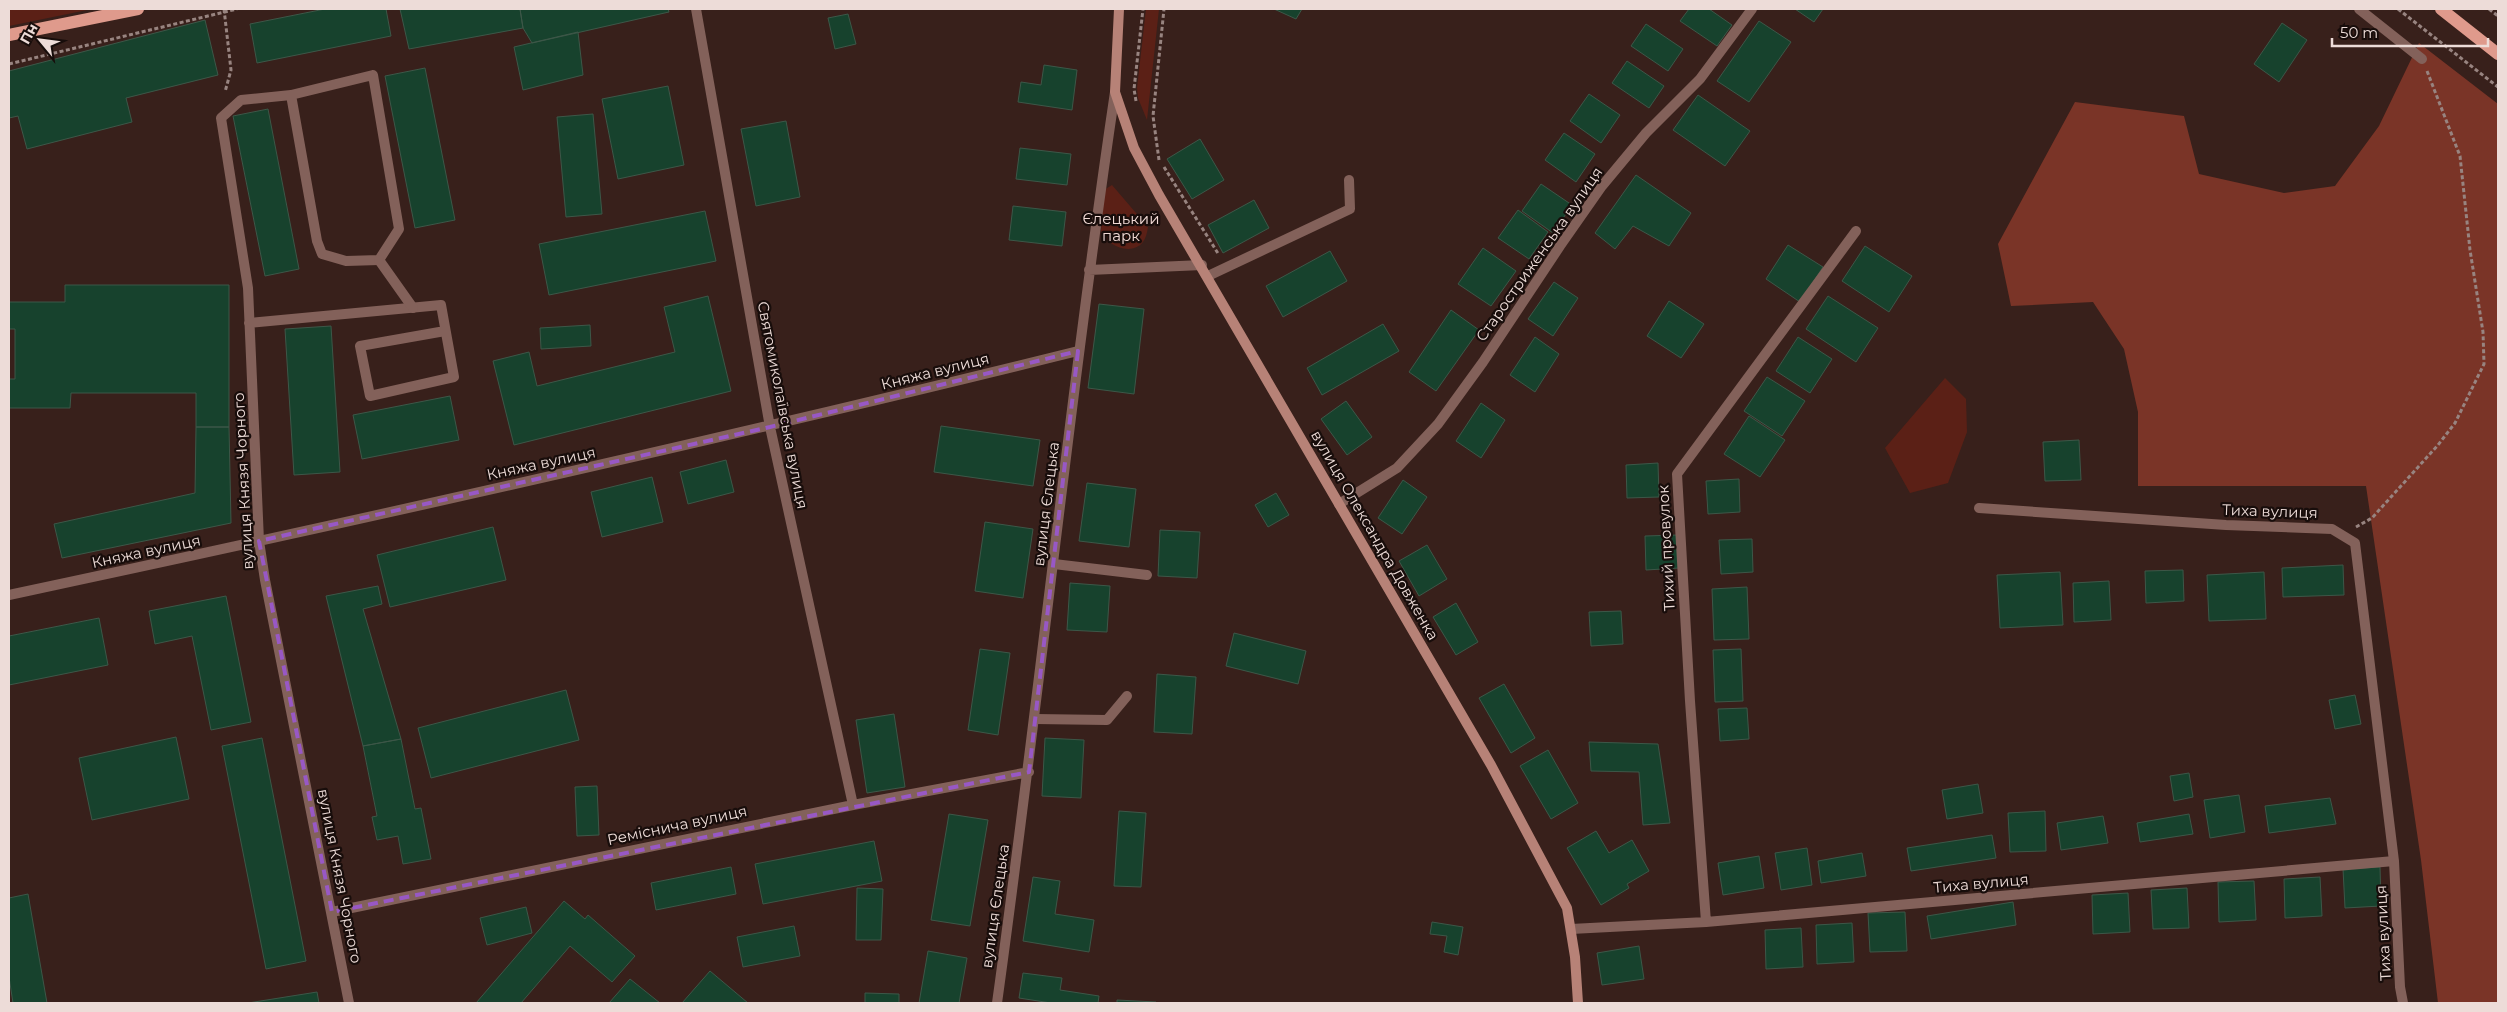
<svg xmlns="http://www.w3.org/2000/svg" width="2507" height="1012" viewBox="0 0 2507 1012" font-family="Montserrat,sans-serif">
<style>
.green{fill:#5b2016}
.forest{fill:#7a3427}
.building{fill:#17422d;stroke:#3d5748}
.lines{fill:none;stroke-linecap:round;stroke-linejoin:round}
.path{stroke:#988480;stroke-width:3;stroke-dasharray:4 2.5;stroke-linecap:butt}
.service{stroke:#83615a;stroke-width:10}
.minor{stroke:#83615a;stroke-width:10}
.secondary{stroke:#b78277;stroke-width:10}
.primary{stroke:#df9a8c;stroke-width:12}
.marked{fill:none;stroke:#9858c5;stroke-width:4;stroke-dasharray:10 6;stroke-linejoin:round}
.labels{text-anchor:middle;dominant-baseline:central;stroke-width:4.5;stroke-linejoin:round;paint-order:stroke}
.park-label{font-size:15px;fill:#f1dad5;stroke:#180d0b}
.street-label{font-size:15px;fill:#eddcd8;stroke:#180d0b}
</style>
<rect width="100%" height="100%" fill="#38201b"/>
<path class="green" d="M9,9H92L9,26Z
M1146,9H1159L1147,120L1138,98L1137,88Z
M1112,185L1148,227C1147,233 1146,238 1143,242C1131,257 1106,245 1101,231L1104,190Z
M1945,378L1966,399L1967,432L1948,483L1910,493L1885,448Z"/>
<path class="forest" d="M2419,43L2498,104V1003H2438L2421,860L2366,486H2138V412L2124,349L2093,302L2011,306L1998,244L2075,102L2184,116L2199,174L2284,193L2335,186L2379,126Z"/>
<path class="building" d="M325,9H386L391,36L257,63L250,24Z
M400,9H520L523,28L409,49Z
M520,9H668L669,12L532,43L523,28Z
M1274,9H1302L1296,19Z
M1689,9H1709L1732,25L1717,46L1680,21Z
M1795,9H1823L1814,22Z
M848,14L856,44L835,49L828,18Z
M205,20L218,75L126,98L132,122L27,149L18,116L9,118V71Z
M1759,21L1791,42L1749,102L1717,81Z
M2282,23L2307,40L2279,82L2254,64Z
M1646,24L1683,49L1668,71L1631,46Z
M578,32L583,75L523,90L514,47Z
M1627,61L1664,86L1649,108L1612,83Z
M1044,65L1077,70L1072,110L1018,102L1021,82L1041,85Z
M425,68L455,220L415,228L385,76Z
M668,86L684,165L618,179L602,99Z
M1589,94L1620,115L1601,143L1570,121Z
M1698,95L1750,131L1725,166L1673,130Z
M268,109L299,269L265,276L233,116Z
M593,114L602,214L566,217L557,117Z
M786,121L800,197L756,206L741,129Z
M1564,133L1595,154L1576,182L1545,160Z
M1200,139L1224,180L1192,199L1167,159Z
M1020,148L1071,154L1067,185L1016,179Z
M1636,175L1691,213L1669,246L1633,226L1615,249L1595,233Z
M1541,184L1572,205L1553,233L1522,211Z
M1254,200L1269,228L1223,253L1208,225Z
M1013,206L1066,212L1062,246L1009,240Z
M1518,210L1548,232L1529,259L1498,238Z
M705,211L716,261L549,295L539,244Z
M1788,245L1823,267L1800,302L1766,279Z
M1865,246L1912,276L1889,312L1842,281Z
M1483,248L1516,271L1491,306L1458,284Z
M1330,251L1347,281L1283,317L1266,286Z
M1554,282L1578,298L1553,336L1528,319Z
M65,285H229V427H196V393H71L70,408H9V379H15V329H9V302H65Z
M708,296L731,391L514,445L493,361L529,352L537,386L675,352L664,307Z
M1828,296L1878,328L1856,362L1806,329Z
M1669,301L1704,324L1681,358L1647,336Z
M1099,304L1144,309L1134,394L1088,388Z
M1451,310L1479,330L1436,391L1409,372Z
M1383,324L1399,351L1322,395L1307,368Z
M590,325L591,346L541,349L540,328Z
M331,326L340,472L294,475L285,329Z
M1535,337L1559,354L1535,392L1510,375Z
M1798,337L1832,359L1810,393L1776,371Z
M1767,377L1805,401L1782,436L1744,411Z
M450,396L459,440L362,459L353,415Z
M1346,401L1372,437L1347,455L1321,419Z
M1481,403L1505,420L1481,458L1456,441Z
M1749,416L1785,440L1760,477L1724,454Z
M941,426L1040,440L1033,486L934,472Z
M196,427H229L231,523L62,558L54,524L195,493Z
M2079,440L2081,480L2045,481L2043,442Z
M726,460L734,492L688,504L680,472Z
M1658,463L1659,497L1627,498L1626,465Z
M652,477L663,522L602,537L591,492Z
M1739,479L1740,512L1708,514L1706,481Z
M1403,480L1427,497L1402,534L1378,518Z
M1087,483L1136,489L1129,547L1079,541Z
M1276,493L1289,515L1268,527L1255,505Z
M985,522L1033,529L1023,598L975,591Z
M493,527L506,580L390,607L377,555Z
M1160,530L1200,532L1197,578L1158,576Z
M1677,535L1679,568L1646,570L1645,536Z
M1752,539L1753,572L1721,574L1719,540Z
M1427,545L1447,579L1419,596L1399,561Z
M2343,565L2344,595L2283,597L2282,568Z
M2183,570L2184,601L2146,603L2145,571Z
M2060,572L2063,625L2000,628L1997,575Z
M2264,572L2266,619L2209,621L2207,575Z
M2109,581L2111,620L2074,622L2073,583Z
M1070,583L1110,586L1107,632L1067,630Z
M378,586L382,604L363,609L401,739L363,746L326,596Z
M1747,587L1749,639L1714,640L1712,589Z
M226,596L251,722L211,730L192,636L155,644L149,611Z
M1456,603L1478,642L1456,655L1433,617Z
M1621,611L1623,644L1591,646L1589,612Z
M99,618L108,665L9,685V636Z
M1234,633L1306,651L1298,684L1226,666Z
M980,649L1010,653L998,735L968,730Z
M1741,649L1743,701L1715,702L1713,650Z
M1157,674L1196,677L1192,734L1154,732Z
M1504,684L1535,738L1511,753L1479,698Z
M566,690L579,740L431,778L418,728Z
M2355,695L2361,724L2335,729L2329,700Z
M1747,708L1749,739L1720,741L1718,709Z
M894,714L905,787L867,793L856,720Z
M176,737L189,799L92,820L79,758Z
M262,738L306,961L266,969L222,746Z
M1045,738L1084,740L1081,798L1042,796Z
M401,739L415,809L421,808L431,859L403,864L398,836L377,840L372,817L377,816L363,746Z
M1589,742L1658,744L1670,823L1643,825L1639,772L1591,771Z
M1548,750L1578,803L1551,819L1520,766Z
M2189,773L2193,797L2174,801L2170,776Z
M1978,784L1983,813L1947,819L1942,790Z
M597,786L599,835L577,836L575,787Z
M2239,795L2245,832L2210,838L2204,800Z
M2330,798L2336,824L2269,833L2265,806Z
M1119,811L1146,813L1141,887L1114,886Z
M2045,811L2046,851L2010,852L2008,813Z
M949,814L988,820L970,926L931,920Z
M2189,814L2193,834L2140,842L2137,823Z
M2103,816L2108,843L2061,850L2057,823Z
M1596,831L1609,853L1632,840L1649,871L1627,884L1629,888L1601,905L1567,848Z
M1992,835L1996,858L1911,871L1907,848Z
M874,841L882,881L763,904L755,864Z
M1807,848L1812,885L1781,890L1775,853Z
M1862,853L1866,876L1821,883L1818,861Z
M1759,856L1764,888L1723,895L1718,863Z
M731,867L736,894L656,910L651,883Z
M2380,867L2381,906L2345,908L2343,869Z
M1033,877L1060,881L1055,914L1094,920L1089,952L1023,941Z
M2320,877L2322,916L2285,918L2284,879Z
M2254,881L2256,920L2219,922L2218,882Z
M857,888L883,889L881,940H856Z
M2187,888L2189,928L2153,929L2151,890Z
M2128,893L2130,932L2093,934L2092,895Z
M28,894L47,1003H13L9,977V898Z
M564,901L585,919L588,915L635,956L612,982L570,946L521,1003H476Z
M2013,902L2016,925L1931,939L1927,916Z
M526,907L532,933L487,945L480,918Z
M1905,912L1907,951L1870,952L1868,913Z
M1432,922L1463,927L1458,955L1444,952L1447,936L1430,934Z
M1852,923L1854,962L1817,964L1816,925Z
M794,926L800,956L743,967L737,937Z
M1801,928L1803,967L1766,969L1765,930Z
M1639,946L1644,979L1602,985L1597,953Z
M928,951L967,958L959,1003H919Z
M710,971L748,1003H682Z
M1023,973L1062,978L1060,990L1099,996L1098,1003H1051L1019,998Z
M630,979L660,1003H609Z
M317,992L319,1003H248Z
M865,993L899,994V1003H865Z
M1117,1000L1156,1002V1003H1117Z"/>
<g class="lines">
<path class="path" d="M224,9L231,70L225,92
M2398,9L2498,87
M2489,9L2498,16
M9,64L237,9
M1136,101L1134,89L1143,9
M1159,160L1153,116L1164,9
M1164,167L1219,255
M2356,527L2372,518L2438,445L2455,423L2484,364L2483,332L2470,250L2460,156L2427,71"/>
<path class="service" d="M2359,9L2422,59
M1208,276L1350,209L1349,180
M249,323L441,305L454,377L370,396L360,346L445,331
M259,541L248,288L221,118L241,100L291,95L317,241L322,254L346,261L379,260L399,229L373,75L291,95
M1054,564L1147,575
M1035,719L1107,720L1127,696"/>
<path class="minor" d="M696,9L770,427L853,805
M379,260L413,308
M1089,270L1202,265
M1339,504L1397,468L1438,424L1483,362L1560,246L1602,186L1646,133L1700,79L1752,9
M1979,508L2226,525L2332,529L2355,543L2394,861L2400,987L2403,1003
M259,541L265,580L349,1003
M9,595C366,519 723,439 1078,351
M332,912L853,805L1029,772
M1706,922L1690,701L1677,474L1856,231
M1571,929L1706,922L2394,861
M997,1003C1039,700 1070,395 1115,92"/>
<path class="secondary" d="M1119,9L1115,92L1134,148L1159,195L1491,765L1567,908L1575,957L1578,1003"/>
<path class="primary" d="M2441,9L2498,54
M9,35L138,9"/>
</g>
<path class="marked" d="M1078,351L1029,772L332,912L259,541L770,427Z"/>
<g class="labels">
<g class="park-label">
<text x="1121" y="218">Єлецький<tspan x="1121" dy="17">парк</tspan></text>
</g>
<g class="street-label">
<text transform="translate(1539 254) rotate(-55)">Старостриженська вулиця</text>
<text transform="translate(935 371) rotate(-14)">Княжа вулиця</text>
<text transform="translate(783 405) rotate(79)">Святомиколаївська вулиця</text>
<text transform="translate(541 463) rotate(-12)">Княжа вулиця</text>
<text transform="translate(243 481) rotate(-93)">вулиця Князя Чорного</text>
<text transform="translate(1046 504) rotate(-83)">вулиця Єлецька</text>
<text transform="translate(2270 511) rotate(2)">Тиха вулиця</text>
<text transform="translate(1375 535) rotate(60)">вулиця Олександра Довженка</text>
<text transform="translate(1666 548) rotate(-93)">Тихий провулок</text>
<text transform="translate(146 551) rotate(-12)">Княжа вулиця</text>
<text transform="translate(677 825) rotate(-12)">Реміснича вулиця</text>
<text transform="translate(340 876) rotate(79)">вулиця Князя Чорного</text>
<text transform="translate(1981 883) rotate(-5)">Тиха вулиця</text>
<text transform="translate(995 906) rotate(-82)">вулиця Єлецька</text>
<text transform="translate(2383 933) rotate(-93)">Тиха вулиця</text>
</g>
</g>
<rect width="2507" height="1012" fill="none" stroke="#eddcd8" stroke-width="20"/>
<g transform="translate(40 40) rotate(299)" stroke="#180d0b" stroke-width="4" paint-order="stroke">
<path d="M0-4L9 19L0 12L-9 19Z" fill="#eddcd8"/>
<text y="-8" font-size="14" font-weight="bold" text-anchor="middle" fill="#eddcd8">Пн</text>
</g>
<path d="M2332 38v8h156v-8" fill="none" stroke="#eddcd8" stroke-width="2.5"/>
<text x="2340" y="38" font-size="15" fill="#eddcd8" stroke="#180d0b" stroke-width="4" paint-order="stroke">50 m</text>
</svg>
